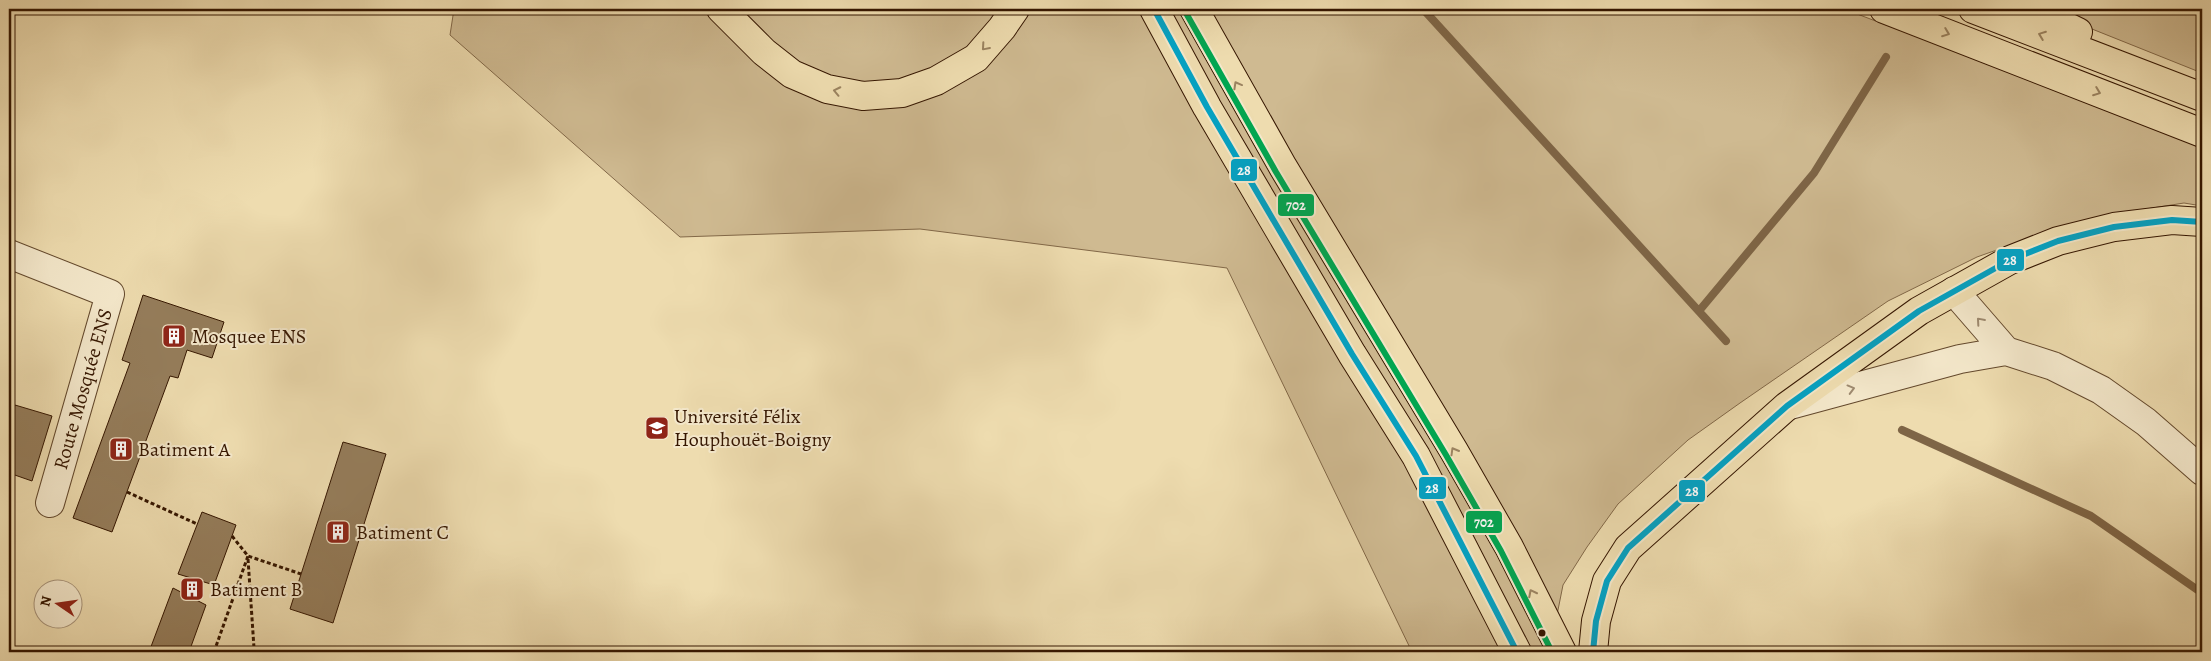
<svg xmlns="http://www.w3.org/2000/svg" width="2211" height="661" viewBox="0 0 2211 661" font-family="Alegreya,serif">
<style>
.green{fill:#cfba91;stroke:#826848}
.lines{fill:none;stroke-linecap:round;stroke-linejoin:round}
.stream{stroke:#7e6546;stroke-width:8}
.building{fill:#957d5b;stroke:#351600}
.minor-casing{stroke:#63482c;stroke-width:30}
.major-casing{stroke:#351600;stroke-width:30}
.highway-casing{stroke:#351600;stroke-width:30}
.path{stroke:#351600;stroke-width:3;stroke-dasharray:4 2.5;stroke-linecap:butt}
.minor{stroke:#f4e8cb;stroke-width:28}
.major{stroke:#eedcaf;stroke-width:28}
.highway{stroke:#eedcaf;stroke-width:28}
.bus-1-casing{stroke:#f4e8cb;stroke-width:10}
.bus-2-casing{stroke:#f4e8cb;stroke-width:10}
.bus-1{stroke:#03a2c4;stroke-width:6}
.bus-2{stroke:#00a651;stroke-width:6}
.oneway{stroke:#9b8360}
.oneway2{stroke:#9e8a70}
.bus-dot{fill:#351600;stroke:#f4e8cb;stroke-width:2}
.labels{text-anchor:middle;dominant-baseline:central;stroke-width:4;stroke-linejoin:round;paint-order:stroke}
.poi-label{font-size:20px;fill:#351600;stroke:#f4e8cb;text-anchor:start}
.street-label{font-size:20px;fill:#351600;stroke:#f4e8cb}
.line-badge{stroke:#f4e8cb;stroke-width:2}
.badge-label{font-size:14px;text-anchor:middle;font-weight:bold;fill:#fff}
</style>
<rect width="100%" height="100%" fill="#eedcaf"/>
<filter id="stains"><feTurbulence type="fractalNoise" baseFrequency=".004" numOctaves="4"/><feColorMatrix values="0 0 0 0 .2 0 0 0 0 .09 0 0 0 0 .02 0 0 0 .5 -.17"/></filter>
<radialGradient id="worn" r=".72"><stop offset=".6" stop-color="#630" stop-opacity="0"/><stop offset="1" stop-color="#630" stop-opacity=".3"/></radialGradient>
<path class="green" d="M454,9H1844L2202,145V206L2184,203L2108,215L2050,231L1977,257L1888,301L1740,403L1688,440L1618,504L1587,547L1563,585L1553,635L1555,652H1412L1227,268L920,229L680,237L450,35Z
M2042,9H2202V73Z"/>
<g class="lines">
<path class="stream" d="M1423,9L1726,341
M1699,311L1814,173L1886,57
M1902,430L2091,516L2202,593"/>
</g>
<path class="building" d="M143,295L224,322L212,358L187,350L178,378L170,376L112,532L73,518L130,363L122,360Z
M15,405L52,416L32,481L9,473V426Z
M343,442L386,454L333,623L290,609Z
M202,512L236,525L214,585L178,574Z
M173,588L206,605L189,652H149Z"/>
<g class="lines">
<g class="minor-casing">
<path id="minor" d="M9,254L110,294L50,503
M1954,291L2006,351
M1790,405L1960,359L2006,351L2053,366L2101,390L2146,422L2202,471"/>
</g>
<g class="major-casing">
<path id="major" d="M1154,9L1207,107L1352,354L1416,456L1517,652
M1194,9L1283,167L1454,451L1509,547L1562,652
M1593,652L1596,621L1607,581L1628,548L1787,406L1919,311L2010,260L2058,241L2114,227L2172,220L2202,222"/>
</g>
<g class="highway-casing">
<path id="highway" d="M721,9L764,52L792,74L827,89L863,96L902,93L936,81L976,58L1002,28L1015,9
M1884,9L2202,133
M1973,9L2202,97
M2031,9L2078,32"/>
</g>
<path class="path" d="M127,492L197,524
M232,536L248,556L301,574
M248,559L254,648L258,652
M214,652L248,556"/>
<use href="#minor" class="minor"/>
<use href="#major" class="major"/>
<use href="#highway" class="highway"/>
<g class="bus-1-casing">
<path id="bus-1" d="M1154,9L1207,107L1352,354L1416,456L1517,652
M1593,652L1596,621L1607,581L1628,548L1787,406L1919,311L2010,260L2058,241L2114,227L2172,220L2202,222"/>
</g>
<g class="bus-2-casing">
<path id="bus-2" d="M1186,13L1276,172L1446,455L1501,551L1552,652"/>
</g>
<use href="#bus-1" class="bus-1"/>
<use href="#bus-2" class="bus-2"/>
</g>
<defs><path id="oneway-chevron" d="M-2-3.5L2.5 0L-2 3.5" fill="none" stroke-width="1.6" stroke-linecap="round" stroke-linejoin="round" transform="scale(1.25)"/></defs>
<g class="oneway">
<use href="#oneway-chevron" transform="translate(1946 33) rotate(21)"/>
<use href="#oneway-chevron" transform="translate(2042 35) rotate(-159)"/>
<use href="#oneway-chevron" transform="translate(985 47) rotate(131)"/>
<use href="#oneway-chevron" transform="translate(1237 85) rotate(-119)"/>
<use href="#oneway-chevron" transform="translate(837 91) rotate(-168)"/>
<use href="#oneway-chevron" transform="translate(2097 92) rotate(21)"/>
<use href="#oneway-chevron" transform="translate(1454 451) rotate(-120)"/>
<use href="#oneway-chevron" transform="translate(1532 593) rotate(-117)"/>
</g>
<g class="oneway2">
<use href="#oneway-chevron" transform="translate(1980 321) rotate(-131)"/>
<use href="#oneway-chevron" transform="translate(1851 389) rotate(-15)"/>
</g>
<defs>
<g id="building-square" transform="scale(1.25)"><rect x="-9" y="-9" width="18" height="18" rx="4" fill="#8f2418" stroke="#f4e8cb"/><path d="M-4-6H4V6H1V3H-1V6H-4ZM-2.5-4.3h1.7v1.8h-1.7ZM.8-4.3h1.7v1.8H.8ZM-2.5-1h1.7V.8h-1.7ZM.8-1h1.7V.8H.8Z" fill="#fff"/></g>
<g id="university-square" transform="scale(1.25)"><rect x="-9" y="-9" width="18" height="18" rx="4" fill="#8f2418" stroke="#f4e8cb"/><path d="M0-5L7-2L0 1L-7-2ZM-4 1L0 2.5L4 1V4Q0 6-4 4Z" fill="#fff"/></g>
</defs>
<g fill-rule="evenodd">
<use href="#building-square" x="174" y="336"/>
<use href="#university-square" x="657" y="428"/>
<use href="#building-square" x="121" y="449"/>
<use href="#building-square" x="338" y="532"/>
<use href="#building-square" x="192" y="589"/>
</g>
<circle class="bus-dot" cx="1542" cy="633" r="4.5"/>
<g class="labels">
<g class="poi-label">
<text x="192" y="336">Mosquee ENS</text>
<text x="674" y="416">Université Félix<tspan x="674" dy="23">Houphouët-Boigny</tspan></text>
<text x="138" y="449">Batiment A</text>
<text x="356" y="532">Batiment C</text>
<text x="210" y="589">Batiment B</text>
</g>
<g class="street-label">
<text transform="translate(83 389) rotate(-74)">Route Mosquée ENS</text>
</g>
</g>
<g class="line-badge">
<rect x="1230" y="158" width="28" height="24" rx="5" fill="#03a2c4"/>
<rect x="1277" y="193" width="38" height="24" rx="5" fill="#00a651"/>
<rect x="1996" y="248" width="29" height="24" rx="5" fill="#03a2c4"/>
<rect x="1418" y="476" width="29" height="24" rx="5" fill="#03a2c4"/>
<rect x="1678" y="479" width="28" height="24" rx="5" fill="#03a2c4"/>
<rect x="1465" y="510" width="38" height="24" rx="5" fill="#00a651"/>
</g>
<g class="badge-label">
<text x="1244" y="175">28</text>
<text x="1296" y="210">702</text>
<text x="2010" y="265">28</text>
<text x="1432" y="493">28</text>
<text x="1692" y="496">28</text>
<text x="1484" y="527">702</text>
</g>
<rect width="2211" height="661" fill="none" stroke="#eedcaf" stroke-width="30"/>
<rect x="10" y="10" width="2191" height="641" fill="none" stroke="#351600" stroke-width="2.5"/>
<rect x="15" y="15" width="2181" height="631" fill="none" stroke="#351600"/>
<g transform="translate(58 604) rotate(283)"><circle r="24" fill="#f4e8cb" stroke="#a8947a"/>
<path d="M0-4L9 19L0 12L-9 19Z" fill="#8f2418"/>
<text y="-8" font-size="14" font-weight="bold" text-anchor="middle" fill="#351600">N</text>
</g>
<rect width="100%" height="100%" filter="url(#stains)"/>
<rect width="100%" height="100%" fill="url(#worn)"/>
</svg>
